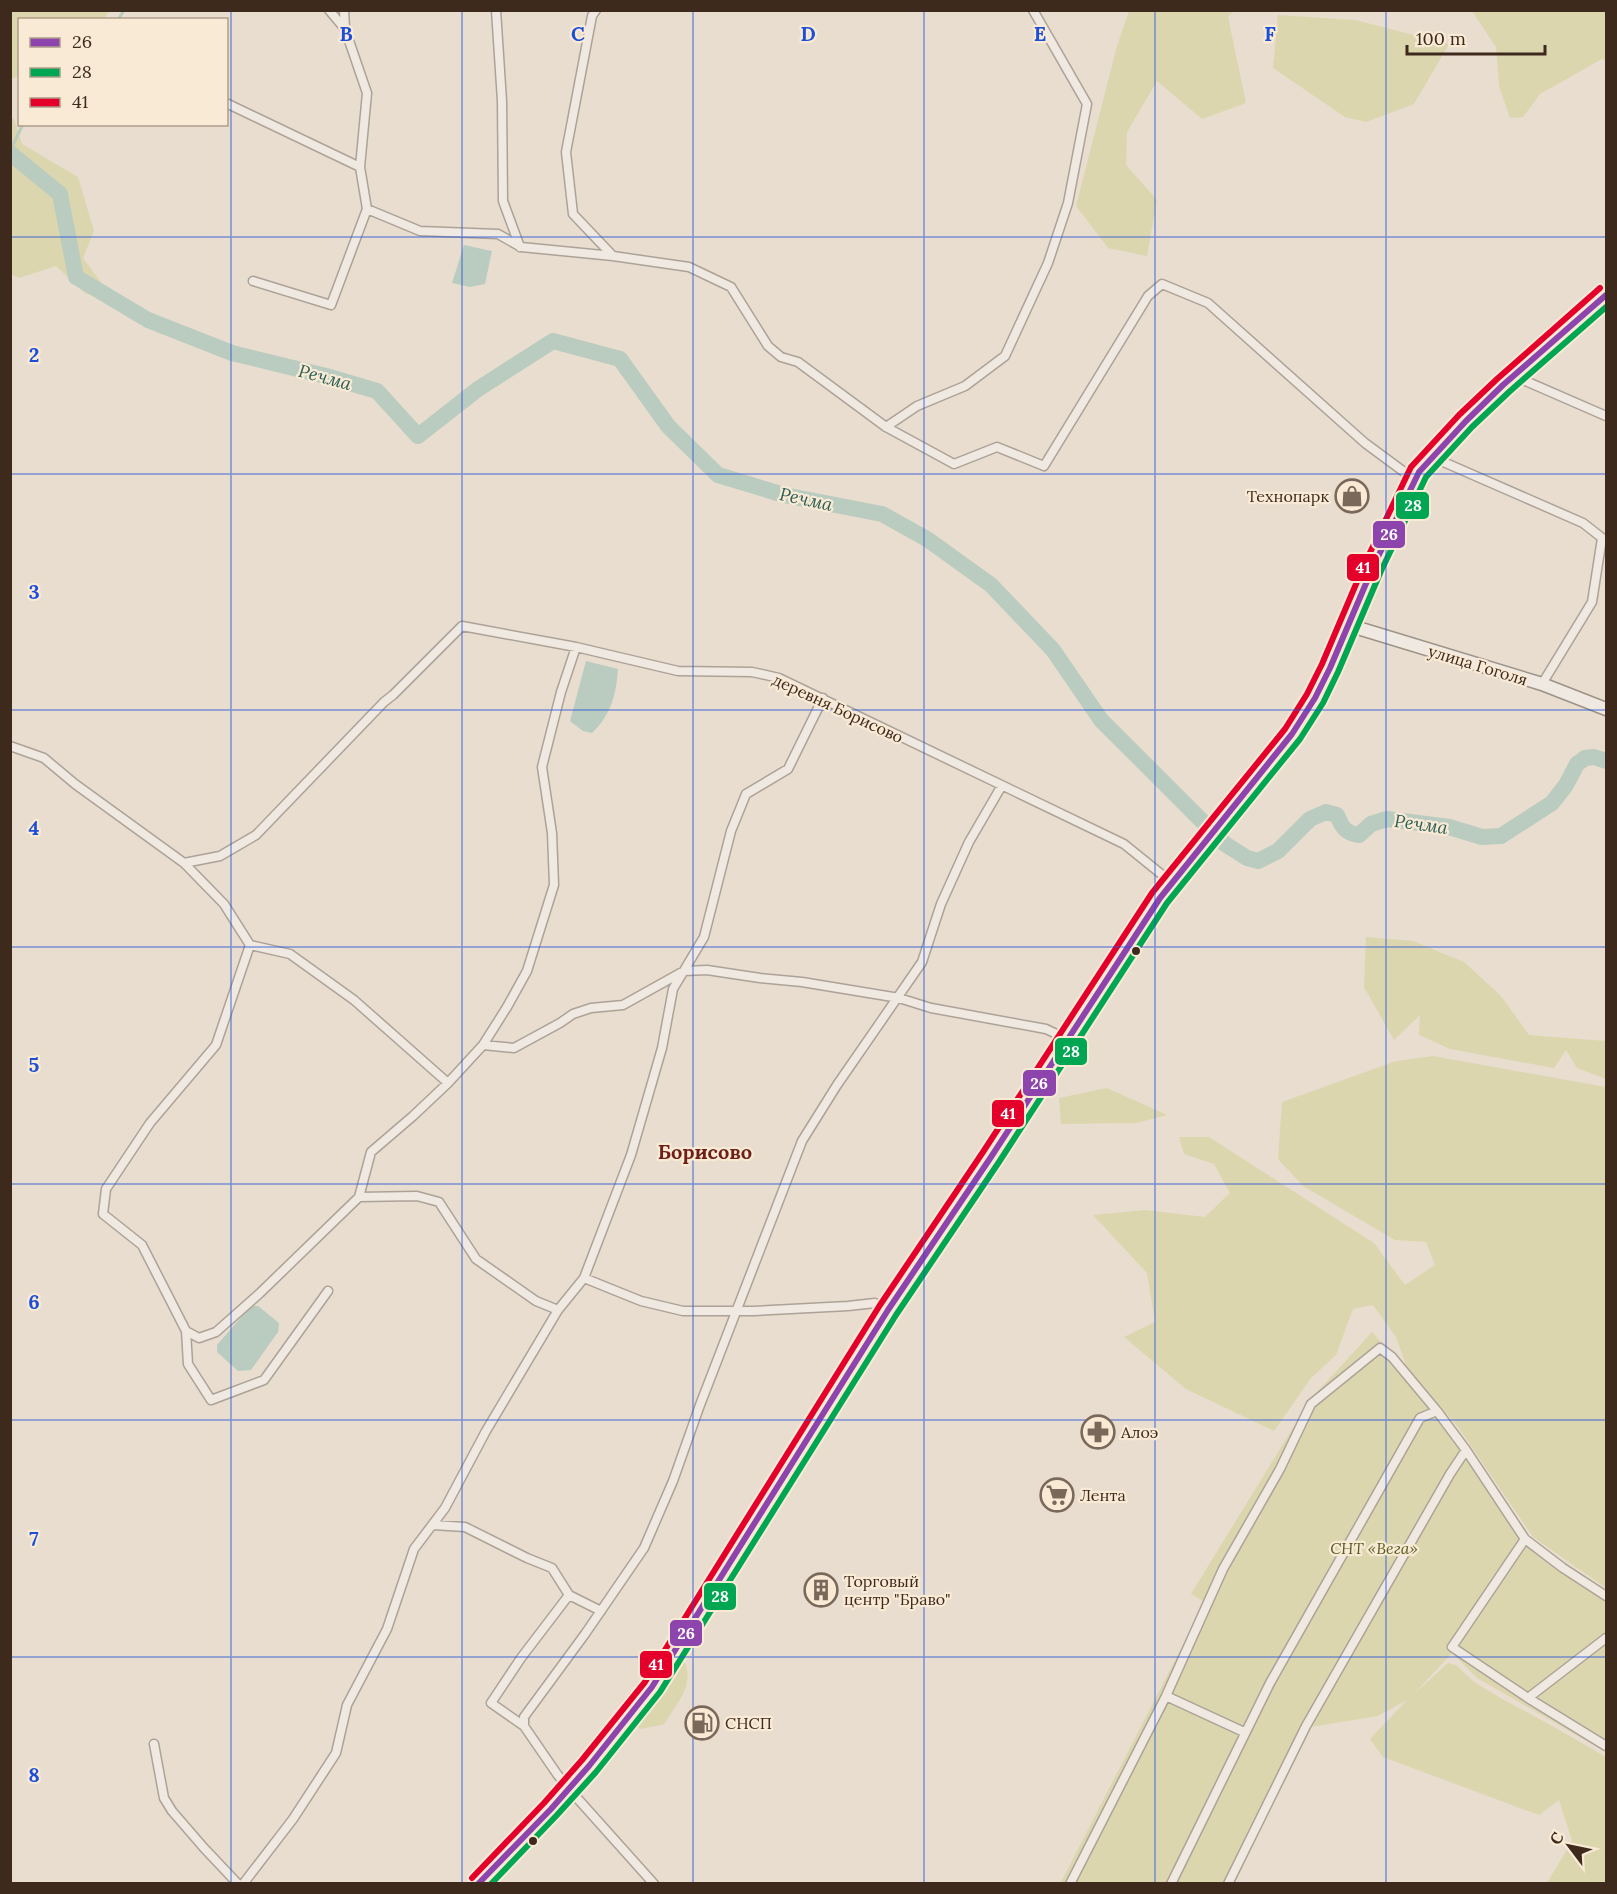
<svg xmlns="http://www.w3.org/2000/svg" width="1617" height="1894" viewBox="0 0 1617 1894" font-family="Lora,serif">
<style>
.green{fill:#dcd6af}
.water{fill:#baccbf}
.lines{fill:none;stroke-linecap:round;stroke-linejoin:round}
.stream{stroke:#baccbf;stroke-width:3}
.river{stroke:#baccbf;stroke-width:16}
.street-casing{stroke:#ada297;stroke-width:11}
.secondary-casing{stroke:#9d9287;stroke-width:15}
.primary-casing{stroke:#93887e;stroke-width:16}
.street{stroke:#efe9e1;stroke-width:8}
.secondary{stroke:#efe9e1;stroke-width:12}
.primary{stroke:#e8ded1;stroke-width:14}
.bus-1-casing{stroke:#f9ead5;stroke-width:10}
.bus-2-casing{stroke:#f9ead5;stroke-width:10}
.bus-3-casing{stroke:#f9ead5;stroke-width:10}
.bus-1{stroke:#8e44ad;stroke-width:6}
.bus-2{stroke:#00a651;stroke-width:6}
.bus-3{stroke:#e4002b;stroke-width:6}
.grid{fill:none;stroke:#1d4ed8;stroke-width:1.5;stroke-opacity:0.55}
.bus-dot{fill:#3e291d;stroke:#f9ead5;stroke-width:2}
.labels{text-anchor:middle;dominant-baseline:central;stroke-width:4.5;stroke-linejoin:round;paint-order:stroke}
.poi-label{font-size:16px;fill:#3e291d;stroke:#f9ead5;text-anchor:start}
.street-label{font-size:16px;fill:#3e291d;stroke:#f9ead5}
.park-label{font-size:16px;font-style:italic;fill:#565d22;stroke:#f9ead5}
.water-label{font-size:18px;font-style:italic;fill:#2b5f55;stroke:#f9ead5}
.quarter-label{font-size:20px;font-weight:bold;fill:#6f1f18;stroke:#f9ead5}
.grid-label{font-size:20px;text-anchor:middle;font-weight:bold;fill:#1d4ed8;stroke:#f9ead5;stroke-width:4.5;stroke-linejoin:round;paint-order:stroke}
.line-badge{stroke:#f9ead5;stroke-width:2}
.badge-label{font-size:16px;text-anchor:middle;font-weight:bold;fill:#fff}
</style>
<rect width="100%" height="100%" fill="#e8ddce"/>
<path class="green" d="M11,10H109V11L104,19L20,20L19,76L11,79Z
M1129,11H1234L1228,17L1246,103L1202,119L1157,81L1127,132L1126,165L1157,200L1147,256L1108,248L1076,206L1117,46Z
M1472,11H1606V60L1602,59L1540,94L1523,117L1510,118L1499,86L1496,47Z
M1278,15L1355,20L1449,44L1414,104L1366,122L1345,117L1273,68Z
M11,117L14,119L22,144L78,177L94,231L83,258L114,300L86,294L56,266L19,278L11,274Z
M1366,937L1413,941L1464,962L1501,996L1529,1035L1606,1041V1079L1577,1068L1566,1050L1554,1068L1450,1049L1419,1035L1420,1015L1394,1040L1364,987Z
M1433,1056L1606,1087V1588L1533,1537L1458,1427L1407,1368L1396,1337L1373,1305L1353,1309L1336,1355L1311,1378L1274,1431L1186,1389L1124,1337L1155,1322L1147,1273L1093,1215L1145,1210L1205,1217L1230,1193L1214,1164L1184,1154L1179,1137H1209L1374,1243L1405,1285L1435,1265L1426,1242L1395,1240L1303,1186L1278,1159L1282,1102L1396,1061Z
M1107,1088L1167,1115L1137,1123L1061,1124L1059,1098Z
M1372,1332L1436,1405L1521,1527L1532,1540L1606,1590V1752L1477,1678L1452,1653L1414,1694L1448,1663L1456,1665L1474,1682L1504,1700L1547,1723L1606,1757V1883H1547L1572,1841L1559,1800L1539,1815L1383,1757L1370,1739L1407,1700L1378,1716L1310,1727L1234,1883L1060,1884L1205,1602L1191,1594L1310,1400Z
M682,1661L685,1662C694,1687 677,1702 665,1723L662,1725L640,1729L638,1727L639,1724Z"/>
<path class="water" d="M464,245L492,251L485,284L470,287L452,283Z
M586,661L618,669C616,695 611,715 592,733L583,731L570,721Z
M251,1306H258L279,1323L278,1332L251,1370L238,1371L217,1352V1345Z"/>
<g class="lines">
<path class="stream" d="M118,20L124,10
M10,151L23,124"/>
<path class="river" d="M10,153L60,194L76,277L148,320L232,353L326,376L377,391L418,436L478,389L553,341L620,359L668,426L718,475L784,495L882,514L927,539L991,585L1053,650L1101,720L1225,844L1247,858L1258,861L1278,851L1310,819L1326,812L1337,815C1342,827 1345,833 1359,835L1371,824L1387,819L1449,827L1482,837L1501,836L1552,803L1566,785L1577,764L1585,758L1594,757L1606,761"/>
<g class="street-casing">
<path id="street" d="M329,10L345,29
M496,10L502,101L503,201L520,247
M596,10L592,16L566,152L573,214L613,256
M226,103L360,167
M367,209L420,231L498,234L521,247L613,256L689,267L731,287L768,346L781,357L798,362L886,427L954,464L997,447L1044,466L1148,296L1162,284L1208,303L1365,443L1415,480
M253,281L331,305L367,209L360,167L367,93L345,29L344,10
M1514,376L1606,416
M886,427L917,406L965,386L1005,356L1048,263L1068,203L1087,104L1033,10
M1432,457L1583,523L1606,541
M1542,684L1592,602L1602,538
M10,746L44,758L75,784L184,863L220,856L256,835L384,702L393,695L462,626L576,647L678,671L752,672L779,678L1124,844L1171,882
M184,863L224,904L250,945L216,1045L150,1123L106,1189L103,1214L142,1245L186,1331L199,1338L216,1332L260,1293L359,1197L371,1152L413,1116L448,1083L483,1045L507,1007L527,971L554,885L552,833L542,767L561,692L576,647
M250,945L290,954L354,1000L448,1083
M483,1045L514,1048L560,1023L573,1014L591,1008L623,1005L684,971L707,970L760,978L802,982L899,998L931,1008L1046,1029L1067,1039
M359,1197L417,1196L439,1202L476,1259L536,1301L558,1310
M584,1278L641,1301L683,1311H754L848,1306L875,1303L888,1310
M186,1331L188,1364L211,1400L264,1380L328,1291
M1466,1450L1525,1539L1563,1568L1606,1596
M433,1525L465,1527L527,1558L552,1568L569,1595L601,1611
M1525,1539L1452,1647L1528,1698L1606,1638
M1166,1696L1244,1732
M1528,1698L1606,1746
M524,1726L491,1703L521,1658L569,1595
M154,1744L164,1798L172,1811L204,1848L238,1884
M243,1884L293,1819L336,1753L347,1705L387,1629L414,1549L445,1508L486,1431L558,1310L584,1278L631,1155L662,1048L673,989L704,937L731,831L746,794L788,769L823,698
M654,1884L569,1789L557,1774L524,1726V1717L585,1634L644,1548L673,1481L700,1405L802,1141L837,1085L922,962L941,904L969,842L1001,787
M1070,1884L1166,1696L1223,1569L1280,1469L1311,1404L1380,1348L1392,1357L1437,1411
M1171,1884L1270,1683L1420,1418L1437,1411L1466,1450L1450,1474L1306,1726L1228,1884"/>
</g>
<g class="secondary-casing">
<path id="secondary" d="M1348,625L1542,684L1606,709"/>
</g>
<g class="primary-casing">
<path id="primary" d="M478,1884L551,1809L589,1766L652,1687L888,1310L991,1157L1160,898L1292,734L1315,698L1330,668L1373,567L1404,500L1419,472L1466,421L1503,385L1606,295"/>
</g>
<use href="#street" class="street"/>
<use href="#secondary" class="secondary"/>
<use href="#primary" class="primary"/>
<g class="bus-1-casing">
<path id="bus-1" d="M478,1884L551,1809L589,1766L652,1687L888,1310L991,1157L1160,898L1292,734L1315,698L1330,668L1373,567L1419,472L1466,421L1503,385L1606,295"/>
</g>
<g class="bus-2-casing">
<path id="bus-2" d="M491,1884L557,1815L596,1772L660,1692L896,1315L999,1162L1167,903L1300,739L1323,703L1338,672L1381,571L1426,477L1472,427L1509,392L1606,307"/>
</g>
<g class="bus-3-casing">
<path id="bus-3" d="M472,1878L544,1803L582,1760L645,1682L880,1305L983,1152L1152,893L1285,729L1307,694L1322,664L1365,563L1411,467L1459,415L1497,379L1600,288"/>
</g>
<use href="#bus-1" class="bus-1"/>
<use href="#bus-2" class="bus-2"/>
<use href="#bus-3" class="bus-3"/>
</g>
<path class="grid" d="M231,10V1884M462,10V1884M693,10V1884M924,10V1884M1155,10V1884M1386,10V1884M10,237H1606M10,474H1606M10,710H1606M10,947H1606M10,1184H1606M10,1420H1606M10,1657H1606"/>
<defs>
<g id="shop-ring" transform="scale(1.725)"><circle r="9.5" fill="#f9ead5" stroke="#7a685b" stroke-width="1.5"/><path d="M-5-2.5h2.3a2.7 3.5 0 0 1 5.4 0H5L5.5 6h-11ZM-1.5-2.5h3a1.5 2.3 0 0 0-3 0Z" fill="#7a685b"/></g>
<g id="pharmacy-ring" transform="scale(1.725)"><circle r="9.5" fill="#f9ead5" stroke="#7a685b" stroke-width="1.5"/><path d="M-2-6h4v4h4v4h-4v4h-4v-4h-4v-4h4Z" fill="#7a685b"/></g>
<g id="supermarket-ring" transform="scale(1.725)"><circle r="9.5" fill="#f9ead5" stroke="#7a685b" stroke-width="1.5"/><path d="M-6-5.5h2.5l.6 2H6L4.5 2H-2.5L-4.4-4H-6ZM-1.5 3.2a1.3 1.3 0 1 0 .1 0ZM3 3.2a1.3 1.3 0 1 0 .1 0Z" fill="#7a685b"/></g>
<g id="building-ring" transform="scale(1.725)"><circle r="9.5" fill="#f9ead5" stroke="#7a685b" stroke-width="1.5"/><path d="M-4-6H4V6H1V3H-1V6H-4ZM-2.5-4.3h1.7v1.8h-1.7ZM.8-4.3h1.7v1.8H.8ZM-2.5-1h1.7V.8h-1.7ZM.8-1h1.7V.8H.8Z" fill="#7a685b"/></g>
<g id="fuel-ring" transform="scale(1.725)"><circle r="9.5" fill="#f9ead5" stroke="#7a685b" stroke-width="1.5"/><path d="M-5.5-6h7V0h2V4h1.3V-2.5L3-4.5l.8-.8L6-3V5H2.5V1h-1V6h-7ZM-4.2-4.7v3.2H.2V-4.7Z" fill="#7a685b"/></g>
</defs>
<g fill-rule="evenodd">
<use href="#shop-ring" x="1352" y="496"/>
<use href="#pharmacy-ring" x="1098" y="1432"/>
<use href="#supermarket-ring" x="1057" y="1495"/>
<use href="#building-ring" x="821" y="1590"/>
<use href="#fuel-ring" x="702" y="1723"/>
</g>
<g class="bus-dot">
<circle cx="1136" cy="951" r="5"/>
<circle cx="533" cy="1841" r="5"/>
</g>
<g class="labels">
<g class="poi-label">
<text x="1329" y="496" text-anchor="end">Технопарк</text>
<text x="1121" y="1432">Алоэ</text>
<text x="1080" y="1495">Лента</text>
<text x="844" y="1581">Торговый<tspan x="844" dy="18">центр "Браво"</tspan></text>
<text x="725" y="1723">СНСП</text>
</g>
<g class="street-label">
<text transform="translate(1478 665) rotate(17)">улица Гоголя</text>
<text transform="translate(838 708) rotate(25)">деревня Борисово</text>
</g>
<g class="park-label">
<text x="1374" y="1548">СНТ «Вега»</text>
</g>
<g class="water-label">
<text transform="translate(325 377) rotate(15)">Речма</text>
<text transform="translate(806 499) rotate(12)">Речма</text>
<text transform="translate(1421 824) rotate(8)">Речма</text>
</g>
<g class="quarter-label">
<text x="705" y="1151">Борисово</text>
</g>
</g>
<g class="grid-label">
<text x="346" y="41">B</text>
<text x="578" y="41">C</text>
<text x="808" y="41">D</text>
<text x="1040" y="41">E</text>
<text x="1270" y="41">F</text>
<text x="34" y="362">2</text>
<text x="34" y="599">3</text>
<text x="34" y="835">4</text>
<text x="34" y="1072">5</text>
<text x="34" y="1309">6</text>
<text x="34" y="1546">7</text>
<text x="34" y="1782">8</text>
</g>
<g class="line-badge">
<rect x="1395" y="491" width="35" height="29" rx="6" fill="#00a651"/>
<rect x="1372" y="520" width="34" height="29" rx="6" fill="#8e44ad"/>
<rect x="1346" y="553" width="34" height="29" rx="6" fill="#e4002b"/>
<rect x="1054" y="1037" width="34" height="29" rx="6" fill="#00a651"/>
<rect x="1022" y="1069" width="35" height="28" rx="6" fill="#8e44ad"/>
<rect x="991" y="1099" width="34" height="29" rx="6" fill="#e4002b"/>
<rect x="703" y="1582" width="34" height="29" rx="6" fill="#00a651"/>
<rect x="669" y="1619" width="34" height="28" rx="6" fill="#8e44ad"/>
<rect x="639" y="1650" width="34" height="29" rx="6" fill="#e4002b"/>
</g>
<g class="badge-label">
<text x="1413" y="511">28</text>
<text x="1389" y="540">26</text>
<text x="1363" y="573">41</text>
<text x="1071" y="1057">28</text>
<text x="1039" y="1089">26</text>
<text x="1008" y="1119">41</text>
<text x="720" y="1602">28</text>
<text x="686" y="1639">26</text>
<text x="656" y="1670">41</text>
</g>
<rect width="1617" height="1894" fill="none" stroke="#3e291d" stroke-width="24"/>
<rect x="18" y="18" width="210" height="108" fill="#f9ead5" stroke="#ae9d8b" stroke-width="1.5"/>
<rect x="30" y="38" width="30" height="9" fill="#8e44ad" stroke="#ae9d8b" stroke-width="1.5"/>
<text x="72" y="48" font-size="18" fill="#3e291d">26</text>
<rect x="30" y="68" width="30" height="9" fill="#00a651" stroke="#ae9d8b" stroke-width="1.5"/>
<text x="72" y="78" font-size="18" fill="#3e291d">28</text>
<rect x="30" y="98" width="30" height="9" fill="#e4002b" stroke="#ae9d8b" stroke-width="1.5"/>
<text x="72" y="108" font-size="18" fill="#3e291d">41</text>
<g transform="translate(1569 1846) rotate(302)" stroke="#f9ead5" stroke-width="4.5" paint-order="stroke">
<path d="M0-4.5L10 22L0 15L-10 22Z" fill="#3e291d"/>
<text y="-9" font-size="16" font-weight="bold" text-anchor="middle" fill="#3e291d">С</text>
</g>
<path d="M1407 45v9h138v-9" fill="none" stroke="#3e291d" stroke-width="3"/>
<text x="1416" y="45" font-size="18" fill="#3e291d" stroke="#f9ead5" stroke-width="4.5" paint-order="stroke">100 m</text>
</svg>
